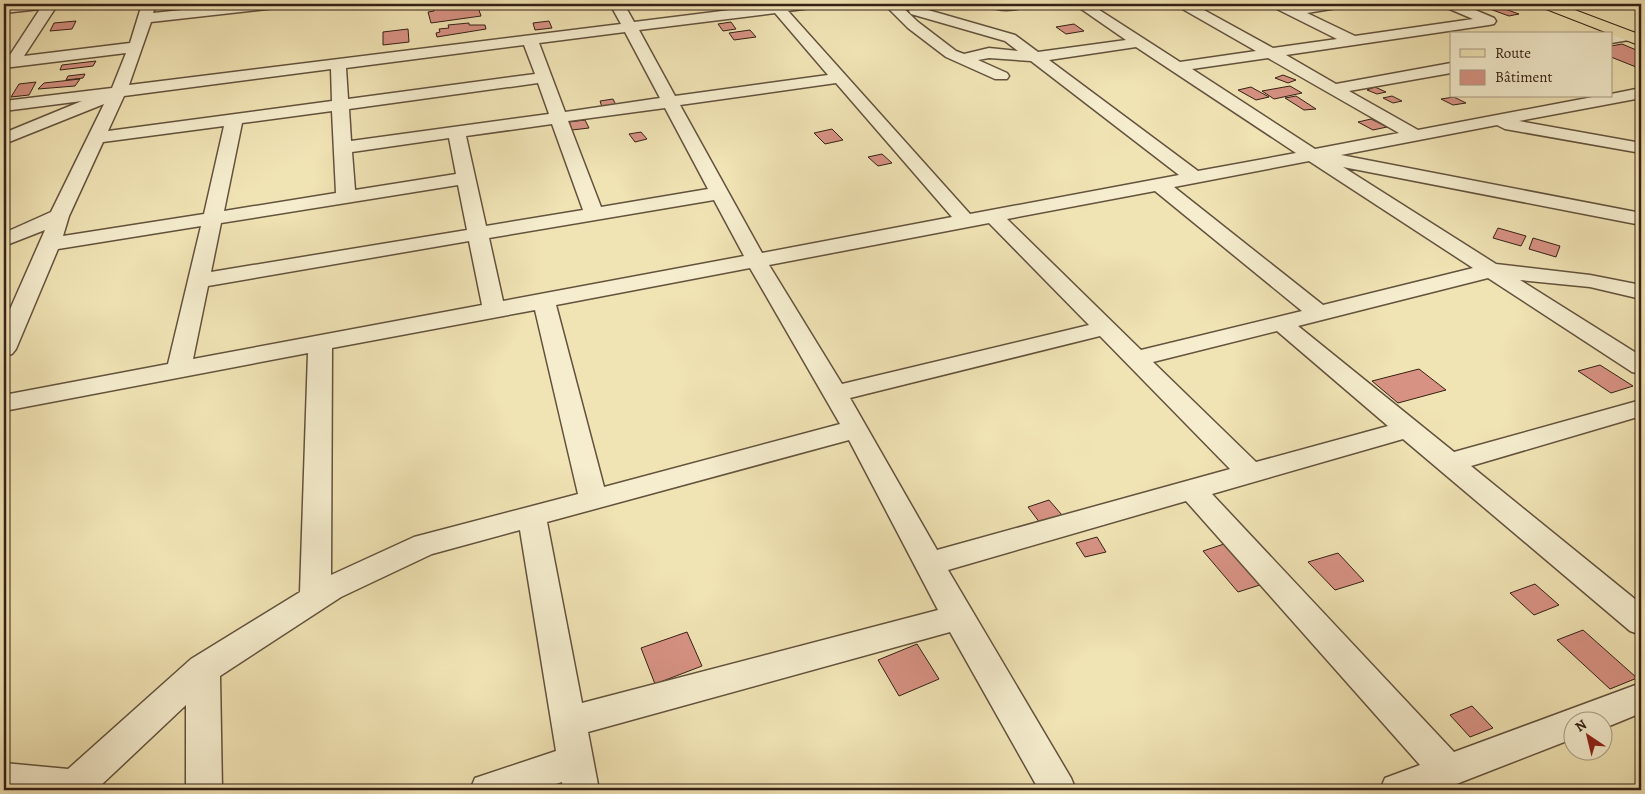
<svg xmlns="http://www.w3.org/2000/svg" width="1645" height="794" viewBox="0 0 1645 794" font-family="Alegreya,serif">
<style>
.building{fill:#d79283;stroke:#342115}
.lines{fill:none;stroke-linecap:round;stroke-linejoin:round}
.minor-casing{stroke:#63523d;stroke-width:3}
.major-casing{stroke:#342115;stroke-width:2}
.minor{fill:#f5edce;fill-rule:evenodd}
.major{fill:#f0e3b4;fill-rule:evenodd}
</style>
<rect width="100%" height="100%" fill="#f0e3b4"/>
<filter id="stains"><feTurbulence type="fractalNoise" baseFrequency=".004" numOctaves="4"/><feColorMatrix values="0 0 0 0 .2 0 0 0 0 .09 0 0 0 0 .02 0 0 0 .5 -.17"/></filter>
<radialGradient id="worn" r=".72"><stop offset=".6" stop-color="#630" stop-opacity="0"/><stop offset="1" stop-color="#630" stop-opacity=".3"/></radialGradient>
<path class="building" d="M452,4H477L481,16L431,23L428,12L434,11V8Z
M564,4H580L581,8L566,9Z
M735,4L739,10L727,11L723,6Z
M1476,4H1491L1519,14L1509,16Z
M76,21L72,29L50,31L54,23Z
M549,21L552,28L535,30L533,23Z
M731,22L736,29L723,31L718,24Z
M469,23V25H485L486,29L437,37L436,33L440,32L439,29L449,28L448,25Z
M1074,24L1084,31L1066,34L1056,27Z
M408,29L409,42L383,45V32Z
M750,30L756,37L734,40L729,33Z
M1622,44L1641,52V69L1611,57V46Z
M96,61L93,66L60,70L62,65Z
M85,74L83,78L66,80L68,76Z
M1283,75L1296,80L1288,83L1275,78Z
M80,79L75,86L38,89L44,83Z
M36,82L29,95L11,97L19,84Z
M1290,86L1302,93L1274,99L1262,91Z
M1251,87L1269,97L1256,100L1238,90Z
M1375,87L1386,92L1377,94L1367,90Z
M1296,96L1316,109L1304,110L1285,98Z
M1392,96L1402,101L1393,103L1383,98Z
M1454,97L1466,103L1453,105L1441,99Z
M613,99L616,105L602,107L600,101Z
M1371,119L1387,127L1373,130L1358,122Z
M585,120L589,128L572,130L569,122Z
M832,129L843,140L825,144L814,133Z
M641,132L647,139L635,142L629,134Z
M882,154L892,163L878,166L868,157Z
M1498,228L1526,236L1521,246L1493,238Z
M1533,238L1560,246L1556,257L1529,249Z
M1600,365L1633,386L1611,393L1578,371Z
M1419,369L1446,390L1398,403L1372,381Z
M1049,500L1062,515L1040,523L1028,507Z
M1097,537L1106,552L1085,557L1076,543Z
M1227,543L1263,584L1238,592L1203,551Z
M1338,553L1364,581L1335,590L1308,562Z
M1535,584L1559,605L1534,615L1510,593Z
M1583,630L1637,678L1610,689L1557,640Z
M687,632L702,666L655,684L641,648Z
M917,644L939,679L899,696L878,660Z
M1472,706L1493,728L1470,737L1450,715Z"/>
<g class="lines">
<g class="minor-casing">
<path id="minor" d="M15,4H58L24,56L130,43L142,4H156L153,13L240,4H283L276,8L151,22L129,85L621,24L610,4H624L634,22L778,4H821L819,7L788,11L970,214L1179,175L1031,61L989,58L978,60L1007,73L1009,76L1007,79H995L946,57L908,28L884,4H899L918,22L956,51L964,54L989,48L1018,51L1005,41L911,14L909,11L911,8H921L1015,35L1038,52L1126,40L1074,4H1090L1180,62L1256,51L1179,7L1177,4H1193L1273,48L1337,39L1273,7L1271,4H1288L1294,7L1312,4H1344L1342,7L1337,8L1307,13L1355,36L1473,19L1445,7L1443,4H1461L1494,18L1496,21L1494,24L1489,25L1286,55L1336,84L1451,63V73L1349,91L1418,130L1598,96H1611V94L1641,88V98L1519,121L1641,143V153L1505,129L1497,125L1341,155L1641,213V225L1343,167L1496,264L1590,275L1641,285V299L1590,287L1520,280L1641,356V374L1632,372L1488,278L1298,326L1454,452L1641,400V416L1471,466L1641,604V635L1630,631L1403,439L1212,494L1454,752L1641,683V713L1602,729V722H1572V739L1441,790H1380L1385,778L1420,765L1186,501L948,570L1071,778L1076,790H1039L950,632L588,732L599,790H563L562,782L538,790H470L475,778L556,751L520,530L432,554L341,597L220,676L222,790H186V705L98,788L99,790H4V763L68,769L191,659L300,592L308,353L4,411V395L168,364L201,226L58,249L16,349L12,354L4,356V323L45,230L4,246V233L51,212L104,104L4,144V133L82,101L4,111V101L112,88L126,53L4,68V58H8L40,9L4,13V5ZM775,13L828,75L675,96L639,30ZM625,32L660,98L565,112L539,43ZM524,45L535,74L348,99L346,68ZM1136,47L1296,153L1198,171L1049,60ZM1268,58L1399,133L1315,149L1192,69ZM331,69L332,101L108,131L124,96ZM538,83L549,114L351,141L349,109ZM836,83L952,217L762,253L680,105ZM665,108L708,189L601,207L568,121ZM332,111L336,193L224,211L242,123ZM552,124L583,210L486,226L466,136ZM224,126L204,214L63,236L69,216L103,142ZM449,138L456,174L355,190L352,152ZM1309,161L1473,268L1323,305L1174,187ZM458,185L467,230L211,272L221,223ZM1155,191L1302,311L1141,350L1007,219ZM714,200L744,256L503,301L489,238ZM989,223L1089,325L842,384L769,265ZM469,241L482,305L193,359L208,286ZM750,268L840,424L604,487L556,305ZM535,310L578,494L414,537L331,575L332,348ZM1277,331L1388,426L1256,462L1153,362ZM1100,336L1230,469L937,550L850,398ZM849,440L938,610L582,703L547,522Z
M997,4H1028C1022,10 1006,11 997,9L995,6Z
M1630,32L1635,33L1637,36L1635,39L1611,43V35Z"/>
</g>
<g class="major-casing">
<path id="major" d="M1539,4H1559L1641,35V46L1541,7Z"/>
</g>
<use href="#minor" class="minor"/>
<use href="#major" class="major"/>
</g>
<rect width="1645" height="794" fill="none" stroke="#f0e3b4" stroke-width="20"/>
<rect x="5" y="5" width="1635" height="784" fill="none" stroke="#342115" stroke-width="2.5"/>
<rect x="10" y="10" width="1625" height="774" fill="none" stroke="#342115"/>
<rect x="1450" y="32" width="162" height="65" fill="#f5edce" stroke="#a89b84"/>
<rect x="1460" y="49" width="25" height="8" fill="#f0e3b4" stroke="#a89b84"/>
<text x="1495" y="58" font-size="15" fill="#342115">Route</text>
<rect x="1460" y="70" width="25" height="15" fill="#d79283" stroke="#a89b84"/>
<text x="1495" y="82" font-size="15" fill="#342115">Bâtiment</text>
<g transform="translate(1588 736) rotate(325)"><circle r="24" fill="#f5edce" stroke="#a89b84"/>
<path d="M0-4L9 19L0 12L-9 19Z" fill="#8f2418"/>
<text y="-8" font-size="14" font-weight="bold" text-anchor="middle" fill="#342115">N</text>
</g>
<rect width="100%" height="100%" filter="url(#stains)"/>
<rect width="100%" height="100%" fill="url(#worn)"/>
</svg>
